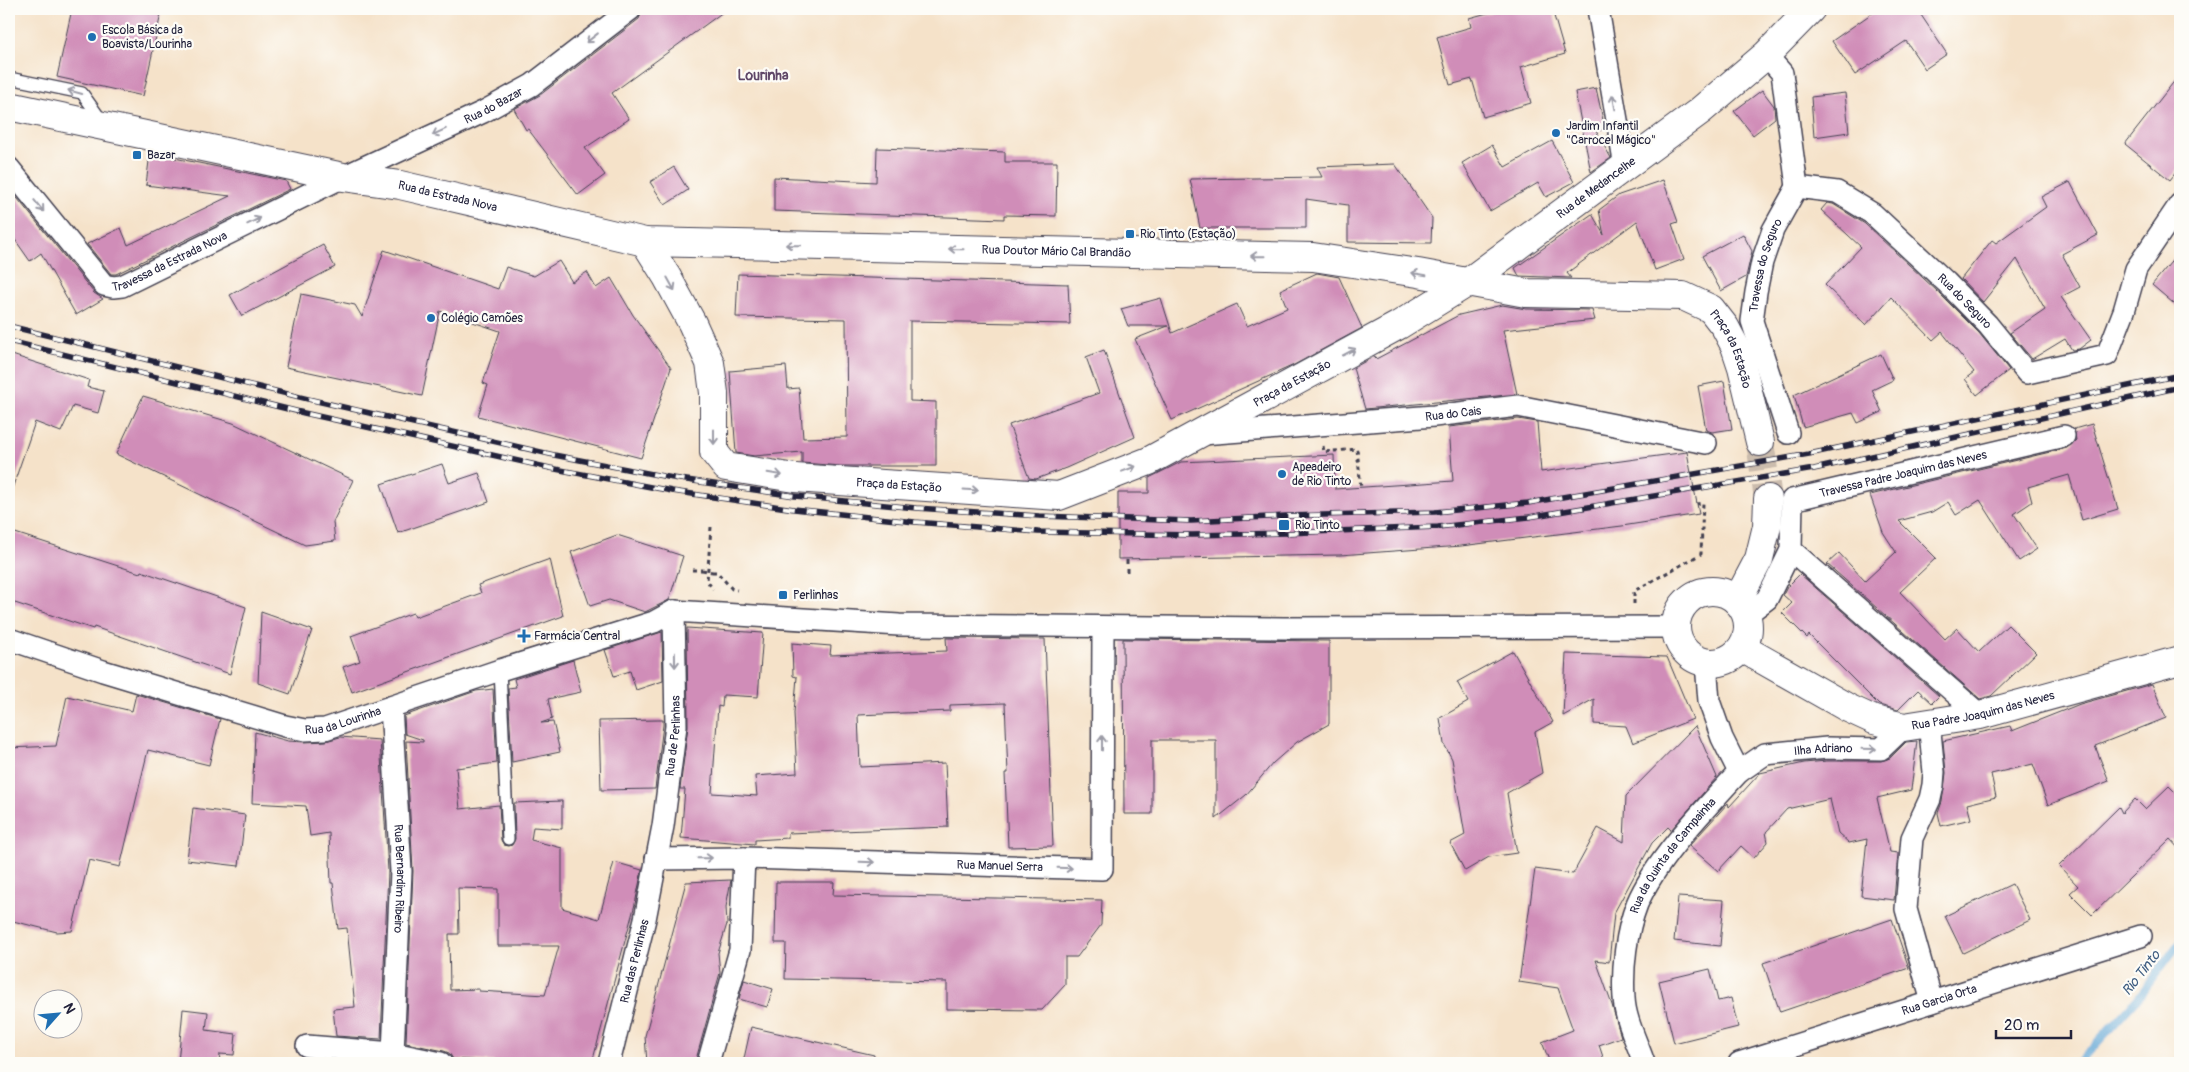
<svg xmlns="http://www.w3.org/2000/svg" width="2189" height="1072" viewBox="0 0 2189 1072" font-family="Pangolin,sans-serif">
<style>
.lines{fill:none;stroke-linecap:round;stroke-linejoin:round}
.stream{stroke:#5fa4d4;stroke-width:8}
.building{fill:#d08db8;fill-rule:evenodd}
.tertiary-tunnel{stroke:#cbbcad;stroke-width:28;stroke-dasharray:28 14;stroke-linecap:butt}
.service-casing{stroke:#423f50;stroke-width:14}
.minor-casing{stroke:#423f50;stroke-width:24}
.tertiary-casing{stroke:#423f50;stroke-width:30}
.path{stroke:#423f50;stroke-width:3;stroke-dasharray:4 4;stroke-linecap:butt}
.service{stroke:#fff;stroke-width:11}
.minor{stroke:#fff;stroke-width:21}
.tertiary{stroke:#fff;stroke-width:28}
.rail-casing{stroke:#22223b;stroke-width:5.5}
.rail{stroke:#fdfcf7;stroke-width:4;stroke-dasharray:11;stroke-linecap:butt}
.path-bridge{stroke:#423f50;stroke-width:3;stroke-dasharray:4 4;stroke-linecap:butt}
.oneway{stroke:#9c9ca7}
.poi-dot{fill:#1f6fb2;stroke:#fdfcf7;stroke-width:2}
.labels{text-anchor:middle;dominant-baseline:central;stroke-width:4.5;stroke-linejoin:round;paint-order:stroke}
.poi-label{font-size:12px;fill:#22223b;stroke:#fdfcf7;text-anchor:start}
.street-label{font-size:12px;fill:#22223b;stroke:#fdfcf7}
.neighbourhood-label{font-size:14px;font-weight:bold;fill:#5f4767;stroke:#fdfcf7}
.water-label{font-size:14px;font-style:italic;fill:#3d5c80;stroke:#fdfcf7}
</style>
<rect width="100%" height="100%" fill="#fdfcf7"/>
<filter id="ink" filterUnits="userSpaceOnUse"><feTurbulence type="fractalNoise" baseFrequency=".02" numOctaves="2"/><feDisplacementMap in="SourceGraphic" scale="10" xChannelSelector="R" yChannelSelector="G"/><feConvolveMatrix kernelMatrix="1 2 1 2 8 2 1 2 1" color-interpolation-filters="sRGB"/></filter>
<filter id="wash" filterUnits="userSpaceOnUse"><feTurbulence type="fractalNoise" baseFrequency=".0096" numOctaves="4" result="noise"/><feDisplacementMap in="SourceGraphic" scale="20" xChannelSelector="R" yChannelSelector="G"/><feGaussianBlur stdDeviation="1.12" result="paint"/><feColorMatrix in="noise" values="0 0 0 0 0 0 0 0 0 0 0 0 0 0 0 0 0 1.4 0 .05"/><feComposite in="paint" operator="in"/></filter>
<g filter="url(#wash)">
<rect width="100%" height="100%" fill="#f5e2c9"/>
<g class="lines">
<path class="stream" d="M2079,1063L2138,998L2180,942"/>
</g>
<g id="blocks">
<path class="building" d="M72,9H162L143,96L57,77Z
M643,9H727L612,93L629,119L585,148L605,175L578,195L528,129L526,130L514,109L540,95L639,19Z
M1502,9H1552L1565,54L1521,67L1531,103L1483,117L1472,79L1450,85L1437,37L1471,27L1469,18Z
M1878,9H1917L1947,54L1925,69L1906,41L1855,75L1832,41Z
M2180,74V167L2170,180L2125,144Z
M1596,88L1605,129L1596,131L1611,158L1591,172L1575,92Z
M1762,90L1774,106L1775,118L1753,135L1734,111Z
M1845,93L1849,132L1814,137L1811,97Z
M1552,141L1574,182L1546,197L1538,183L1490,211L1462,163L1492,145L1505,167Z
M877,148L1005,152V162H1057L1056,216L1004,215V219L774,211V177L876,182Z
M150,153L286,181L290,189L116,274H111L87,244L121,228L128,245L230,196L146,185Z
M1395,164L1432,218L1431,243L1348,242V205L1306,199V228H1200L1190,179L1322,177L1317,167Z
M674,167L688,190L665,205L650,182Z
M1663,180L1678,222L1672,224L1684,259L1655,270L1637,221L1567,273L1571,278L1519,276L1515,268L1592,214L1604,235L1599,210L1619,195Z
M2070,182L2098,235L2062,254L2080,287L2061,297L2091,340L2079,349L2072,350L2065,339L2032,359L2010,333L2045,309L2017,259L1983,302L1961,279L1992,240L1996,243L2046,207L2041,197Z
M9,188L94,293L103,299L76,315L41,253L30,261L9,231Z
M1827,203L1833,204L1865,224L1937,291L1979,333L2009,370L1977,395L1965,379L1974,372L1942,332L1933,340L1891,297L1866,325L1825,285L1861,247L1821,210Z
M1743,234L1752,251L1746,277L1721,291L1702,256Z
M323,245L335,267L242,316L230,295Z
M384,250L498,289L506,267L534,276L559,261L572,282L587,272L596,288L611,278L633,315L671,368L641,458L478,416L488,385L483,383L500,331L440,311L422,396L286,367L301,294L355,305L362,317Z
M2180,251V309L2152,285Z
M1317,273L1339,277L1362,328L1294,365L1172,420L1135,339L1168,326H1128L1121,309L1161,298L1172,333L1237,304L1247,326L1287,308L1280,290Z
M738,274L1068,284L1070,324L910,321V401L936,402V466H841L802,463V452L754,456L736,453L730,371L786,366L788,389L799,388L803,438L847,437L846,319L736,317Z
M1502,305L1526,309L1592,310L1595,320L1503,330L1517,394L1365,409L1353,368L1375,356L1376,359L1459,315Z
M1104,350L1135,437L1066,468L1036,479L1029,478L1009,425L1099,393L1086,357Z
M9,354L89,380L87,387L104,391L98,413L73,406L61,432L35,422L12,489L9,488Z
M1881,354L1893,380L1872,390L1882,412L1858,423L1853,413L1803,427L1794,395Z
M1724,381L1732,429L1712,432L1706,430L1698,386Z
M143,396L233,423L353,480L333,522L335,541L305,545L116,454Z
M1518,419L1537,422L1541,472L1687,452L1699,514L1622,526L1461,546L1340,555L1118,559V493H1149V478L1181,462L1334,455L1335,489L1453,481L1449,427Z
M2092,424L2118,509L2082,520L2069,475L2028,487L2032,502L2014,514L2037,549L2019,561L1980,500L1956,515L1948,502L1932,512L1899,521L1936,558L1900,592L1945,639L1957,628L1979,652L2008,625L2036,653L1991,696L1980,699L1827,564L1839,553L1865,581L1896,552L1883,532L1870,495L2067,448L2076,440L2074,429Z
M442,464L449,483L479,473L489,502L398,533L381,484Z
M9,531L140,573L141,571L246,607L230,674L94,627L93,629L9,601Z
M617,535L683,556L669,600L645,612L609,600L590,606L571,552Z
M550,559L563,616L352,692L343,667L360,661L351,636L413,613L415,617L481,593L478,585Z
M1800,574L1939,696L1932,703L1918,690L1898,710L1879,705L1809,635L1807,638L1782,613L1792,603L1783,595L1787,587Z
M261,612L312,630L290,694L258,683Z
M687,628L763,633L758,697L723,695L722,707L718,706L712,793L757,796L755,776L797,773L794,713L797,677L793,676L792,643L831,646L830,655L947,651L946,638L1045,639L1053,846L1008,847L1005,773H1008L1005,703L950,705V711L858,715L860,767L945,763L948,827L788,833V838L755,840V844L681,838L685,789H680L688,726Z
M662,632L663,681L636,690L630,671L614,676L605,650Z
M1123,639L1329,641V724L1297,742L1273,763L1246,795L1216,819V740H1152V814H1124Z
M1513,651L1553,722L1535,732L1542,773L1507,793L1517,853L1489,857L1465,871L1450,843L1465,835L1452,759L1444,744L1440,718L1468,702L1457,682Z
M1566,654L1667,657L1693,719L1633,743L1626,726L1594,724V699L1563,716Z
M573,660L581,692L548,699L552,719L541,723L553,722L560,752L512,762L508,688L516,687L514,679Z
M2152,684L2166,718L2095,746L2109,781L2048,805L2033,764L1991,774L1996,797L1967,804L1971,819L1941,826L1938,813L1942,802L1946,773L1943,741L2010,726L2012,731L2080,704Z
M493,689L497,763L456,768L460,809L499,805L501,840L504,845L509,846L512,845L515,839L514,803L562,801V829L533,827L531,840L562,848V908L599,919L614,862L642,870L635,904L592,1063H515L453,1059L449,1053L444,1051L406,1043L413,871L406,741L423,742V740L405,734L404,716L476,691ZM458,888L498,889V946H559L545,995L479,991V989L450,990L449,934H459Z
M136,694L220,719L209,765L148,750L120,867L89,860L72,931L57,932L9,920V748L56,746L67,696L132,711Z
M659,720H663V725L655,789L601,790L599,721Z
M1695,726L1717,777L1671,830L1668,827L1652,843L1614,913L1609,962L1596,960L1612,1005L1621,1037L1599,1045L1605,1063H1550L1542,1042L1573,1030L1558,988L1519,982L1535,869L1573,874L1598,828L1624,842L1626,796Z
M255,732L288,741L305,742L326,741L340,737L380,740L388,871L381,1039L336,1036L333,1009L355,1007L347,928L338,929L333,883H331L329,833L310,836L306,806L252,803Z
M1917,741L1911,790L1877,798L1890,852L1898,853L1894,900L1861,896L1867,839L1849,843L1838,833L1830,799L1787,809L1766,832L1768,842L1754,858L1741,846L1718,871L1689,846L1728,803L1729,807L1760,773L1804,763L1827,761H1881L1890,758L1906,742Z
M2169,786L2180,797V850L2170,839L2092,915L2070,893L2078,886L2059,866L2119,807L2122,813L2135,799L2145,809Z
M193,808L245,815L239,866L187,860Z
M731,880L726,907L727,924L718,953L720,973L695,1063H647L645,1036L686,882Z
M776,882H834L833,895L1102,900L1101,925L1077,957H1065V985L1042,1010L947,1009V982L785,979L786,943H775Z
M2012,884L2030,920L1963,953L1945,916Z
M1678,897L1724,900L1720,946L1674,941Z
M1892,919L1909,968L1780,1012L1763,963Z
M1710,969L1718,1001L1731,998L1738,1027L1674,1043L1659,981Z
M744,980L773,989L767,1007L739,999Z
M183,1009L208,1012L206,1030L236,1034L234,1055L220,1054L219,1063H178Z
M751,1027L874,1055L873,1063H743Z"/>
</g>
</g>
<g filter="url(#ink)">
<use href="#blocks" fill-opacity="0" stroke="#423f50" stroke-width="1"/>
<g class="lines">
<path class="tertiary-tunnel" d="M1760,442L1768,499"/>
<g class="service-casing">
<path id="service" d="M9,78L82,93L102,121
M500,670L508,839"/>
</g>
<g class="minor-casing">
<g id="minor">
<path d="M1598,9L1625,167"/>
<path id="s1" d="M1766,55L1782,73L1797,187L1837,192L1873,214L1946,282L1988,325L2027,373L2107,355L2124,311L2136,269L2180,204"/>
<path id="s2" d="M9,168L104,285L113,287L122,286L343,177L483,112L532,85L631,9"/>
<path id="s3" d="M1788,433L1752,321L1756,292L1762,262L1773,230L1797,187"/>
<path id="s4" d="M1202,434L1434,416L1518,406L1706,443"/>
<path d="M674,611L899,625L1284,628L1676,627"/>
<path d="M1746,615L1767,599L1791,550"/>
<path id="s5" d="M9,639L103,671L285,726L305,730L325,729L500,670L654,622L674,611"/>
<path id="s6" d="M391,707L401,871L393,1053"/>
<path id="s7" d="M1980,715L1791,550L1792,500L2064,436"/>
<path d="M1929,722L1934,772L1933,785L1930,799L1912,838L1906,909L1932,1002"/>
<path id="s8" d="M1739,772L1765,754L1827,748L1881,749L1904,727"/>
<path id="s9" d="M656,859L744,858L1102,869L1103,627"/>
<path d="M307,1046L393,1053L441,1063"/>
<path id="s10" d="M609,1063L645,919L663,826L676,726L674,611"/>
<path d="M708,1063L740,950L744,858"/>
<path id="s11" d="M1644,1063C1637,1042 1625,1020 1624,998C1622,968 1626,932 1637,904C1656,859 1705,809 1739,772L1722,738L1709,701L1706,663"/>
<path id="s12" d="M1739,1063L2141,936"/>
</g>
</g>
<g class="tertiary-casing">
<g id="tertiary">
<path id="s13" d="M9,106L343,177L400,185L645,242L1313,257L1418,273L1526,293L1683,296L1711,309L1725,327L1735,346L1742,367L1760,442"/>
<path id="s14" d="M645,242L667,277L692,323L710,363L714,393V452L726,467L795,478L1059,496L1149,461L1399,325L1467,283L1700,111L1766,55L1811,9"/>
<circle cx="1712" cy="627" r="36"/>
<path d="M1737,601L1759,559L1767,526L1768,499"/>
<path id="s15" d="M1742,648L1848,708L1874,720L1904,727L1980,715L2180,660"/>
</g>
</g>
<path class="path" d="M1323,446L1324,452L1357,449L1361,488
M711,527L707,581L713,589
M692,570H702
M712,572H717L732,589L737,590
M1127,572V559
M1634,604V591L1701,554L1703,503L1697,504"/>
<use href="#service" class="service"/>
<use href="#minor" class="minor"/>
<use href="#tertiary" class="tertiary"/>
<g class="rail-casing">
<path id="rail" d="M9,326L308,399L554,455L673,478L795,496L916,508L1039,516L1191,521L1286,516L1435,512L1528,503L1809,454L2180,375
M9,341L304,413L550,468L672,491L794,509L915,522L1038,532L1192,535L1286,533L1438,527L1529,517L1814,469L2180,387"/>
</g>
<use href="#rail" class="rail"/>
<path class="path-bridge" d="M702,570L712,572"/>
</g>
<defs><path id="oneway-shaft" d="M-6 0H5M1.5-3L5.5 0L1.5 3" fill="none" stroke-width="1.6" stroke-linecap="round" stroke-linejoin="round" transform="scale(1.25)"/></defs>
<g class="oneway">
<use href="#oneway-shaft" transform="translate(592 38) rotate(142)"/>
<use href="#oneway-shaft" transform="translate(75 92) rotate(-165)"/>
<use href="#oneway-shaft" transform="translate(1614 102) rotate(-100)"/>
<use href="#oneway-shaft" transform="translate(439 132) rotate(155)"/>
<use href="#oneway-shaft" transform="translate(39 206) rotate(51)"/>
<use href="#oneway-shaft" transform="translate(254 221) rotate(-26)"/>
<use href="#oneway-shaft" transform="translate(793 245) rotate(-179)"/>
<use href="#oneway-shaft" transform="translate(956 249) rotate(-179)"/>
<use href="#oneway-shaft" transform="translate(1258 256) rotate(-179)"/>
<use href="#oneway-shaft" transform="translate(1419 274) rotate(-170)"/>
<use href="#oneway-shaft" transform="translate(671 284) rotate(61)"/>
<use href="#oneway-shaft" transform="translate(1349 352) rotate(-28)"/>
<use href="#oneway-shaft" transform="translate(714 437) rotate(90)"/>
<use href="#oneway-shaft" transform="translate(1129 469) rotate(-21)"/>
<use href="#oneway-shaft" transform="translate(775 474) rotate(9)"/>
<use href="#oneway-shaft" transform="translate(971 490) rotate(4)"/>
<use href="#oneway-shaft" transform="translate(675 660) rotate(89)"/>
<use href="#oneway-shaft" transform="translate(1102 743) rotate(-90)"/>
<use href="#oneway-shaft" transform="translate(1869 749) rotate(1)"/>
<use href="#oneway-shaft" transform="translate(705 858) rotate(-1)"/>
<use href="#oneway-shaft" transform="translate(867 862) rotate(2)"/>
<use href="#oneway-shaft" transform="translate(1065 868) rotate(2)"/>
</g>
</g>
<g class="poi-dot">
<circle cx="92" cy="37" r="5"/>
<circle cx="1556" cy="133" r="5"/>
<rect x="132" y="150" width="10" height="10" rx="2.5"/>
<rect x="1125" y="229" width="10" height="10" rx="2.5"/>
<circle cx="431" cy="318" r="5"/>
<circle cx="1282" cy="474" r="5"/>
<rect x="1278" y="519" width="12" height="12" rx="2.5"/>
<rect x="778" y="590" width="10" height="10" rx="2.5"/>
<path d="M521.5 628.5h5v5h5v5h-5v5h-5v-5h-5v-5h5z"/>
</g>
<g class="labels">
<g class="poi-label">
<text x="102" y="30">Escola Básica da<tspan x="102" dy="14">Boavista/Lourinha</tspan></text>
<text x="1566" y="126">Jardim Infantil<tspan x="1566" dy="14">"Carrocel Mágico"</tspan></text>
<text x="147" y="155">Bazar</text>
<text x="1140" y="234">Rio Tinto (Estação)</text>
<text x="441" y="318">Colégio Camões</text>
<text x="1292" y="467">Apeadeiro<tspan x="1292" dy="14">de Rio Tinto</tspan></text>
<text x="1295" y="525">Rio Tinto</text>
<text x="793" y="595">Perlinhas</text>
<text x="534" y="636">Farmácia Central</text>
</g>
<g class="street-label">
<text stroke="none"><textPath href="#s2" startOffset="582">Rua do Bazar</textPath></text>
<text stroke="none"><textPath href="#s14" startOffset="1202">Rua de Medancelhe</textPath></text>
<text stroke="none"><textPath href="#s13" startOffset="448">Rua da Estrada Nova</textPath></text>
<text stroke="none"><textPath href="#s13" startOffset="1062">Rua Doutor Mário Cal Brandão</textPath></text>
<text stroke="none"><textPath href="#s2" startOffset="222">Travessa da Estrada Nova</textPath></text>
<text stroke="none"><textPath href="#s3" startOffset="175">Travessa do Seguro</textPath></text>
<text stroke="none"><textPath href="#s1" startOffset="348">Rua do Seguro</textPath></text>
<text stroke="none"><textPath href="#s13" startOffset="1768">Praça da Estação</textPath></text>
<text stroke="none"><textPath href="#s14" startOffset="840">Praça da Estação</textPath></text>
<text stroke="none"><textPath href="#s4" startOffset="252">Rua do Cais</textPath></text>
<text stroke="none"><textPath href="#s7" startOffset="415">Travessa Padre Joaquim das Neves</textPath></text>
<text stroke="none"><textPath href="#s14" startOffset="420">Praça da Estação</textPath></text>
<text stroke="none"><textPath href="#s15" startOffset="262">Rua Padre Joaquim das Neves</textPath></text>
<text stroke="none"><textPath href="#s5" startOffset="349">Rua da Lourinha</textPath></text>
<text stroke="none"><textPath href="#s10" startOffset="334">Rua de Perlinhas</textPath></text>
<text stroke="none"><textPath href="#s8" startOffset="90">Ilha Adriano</textPath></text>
<text stroke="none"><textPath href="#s11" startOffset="224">Rua da Quinta da Campainha</textPath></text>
<text stroke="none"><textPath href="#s9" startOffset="344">Rua Manuel Serra</textPath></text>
<text stroke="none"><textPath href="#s6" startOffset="172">Rua Bernardim Ribeiro</textPath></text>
<text stroke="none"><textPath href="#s10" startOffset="105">Rua das Perlinhas</textPath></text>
<text stroke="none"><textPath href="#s12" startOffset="210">Rua Garcia Orta</textPath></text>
</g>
<g class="neighbourhood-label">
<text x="763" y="75">Lourinha</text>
</g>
<g class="water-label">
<text transform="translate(2141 973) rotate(-52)">Rio Tinto</text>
</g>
</g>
<rect width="2189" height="1072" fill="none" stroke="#fdfcf7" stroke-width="30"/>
<g transform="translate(58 1014) rotate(63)"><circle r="24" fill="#fdfcf7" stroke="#a5a5ac"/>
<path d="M0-4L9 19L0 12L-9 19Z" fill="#1f6fb2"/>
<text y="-8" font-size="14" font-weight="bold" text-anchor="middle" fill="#22223b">N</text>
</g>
<path d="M1996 1030v8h75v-8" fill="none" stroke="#22223b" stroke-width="2.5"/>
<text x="2004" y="1030" font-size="15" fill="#22223b" stroke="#fdfcf7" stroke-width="4" paint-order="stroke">20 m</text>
</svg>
